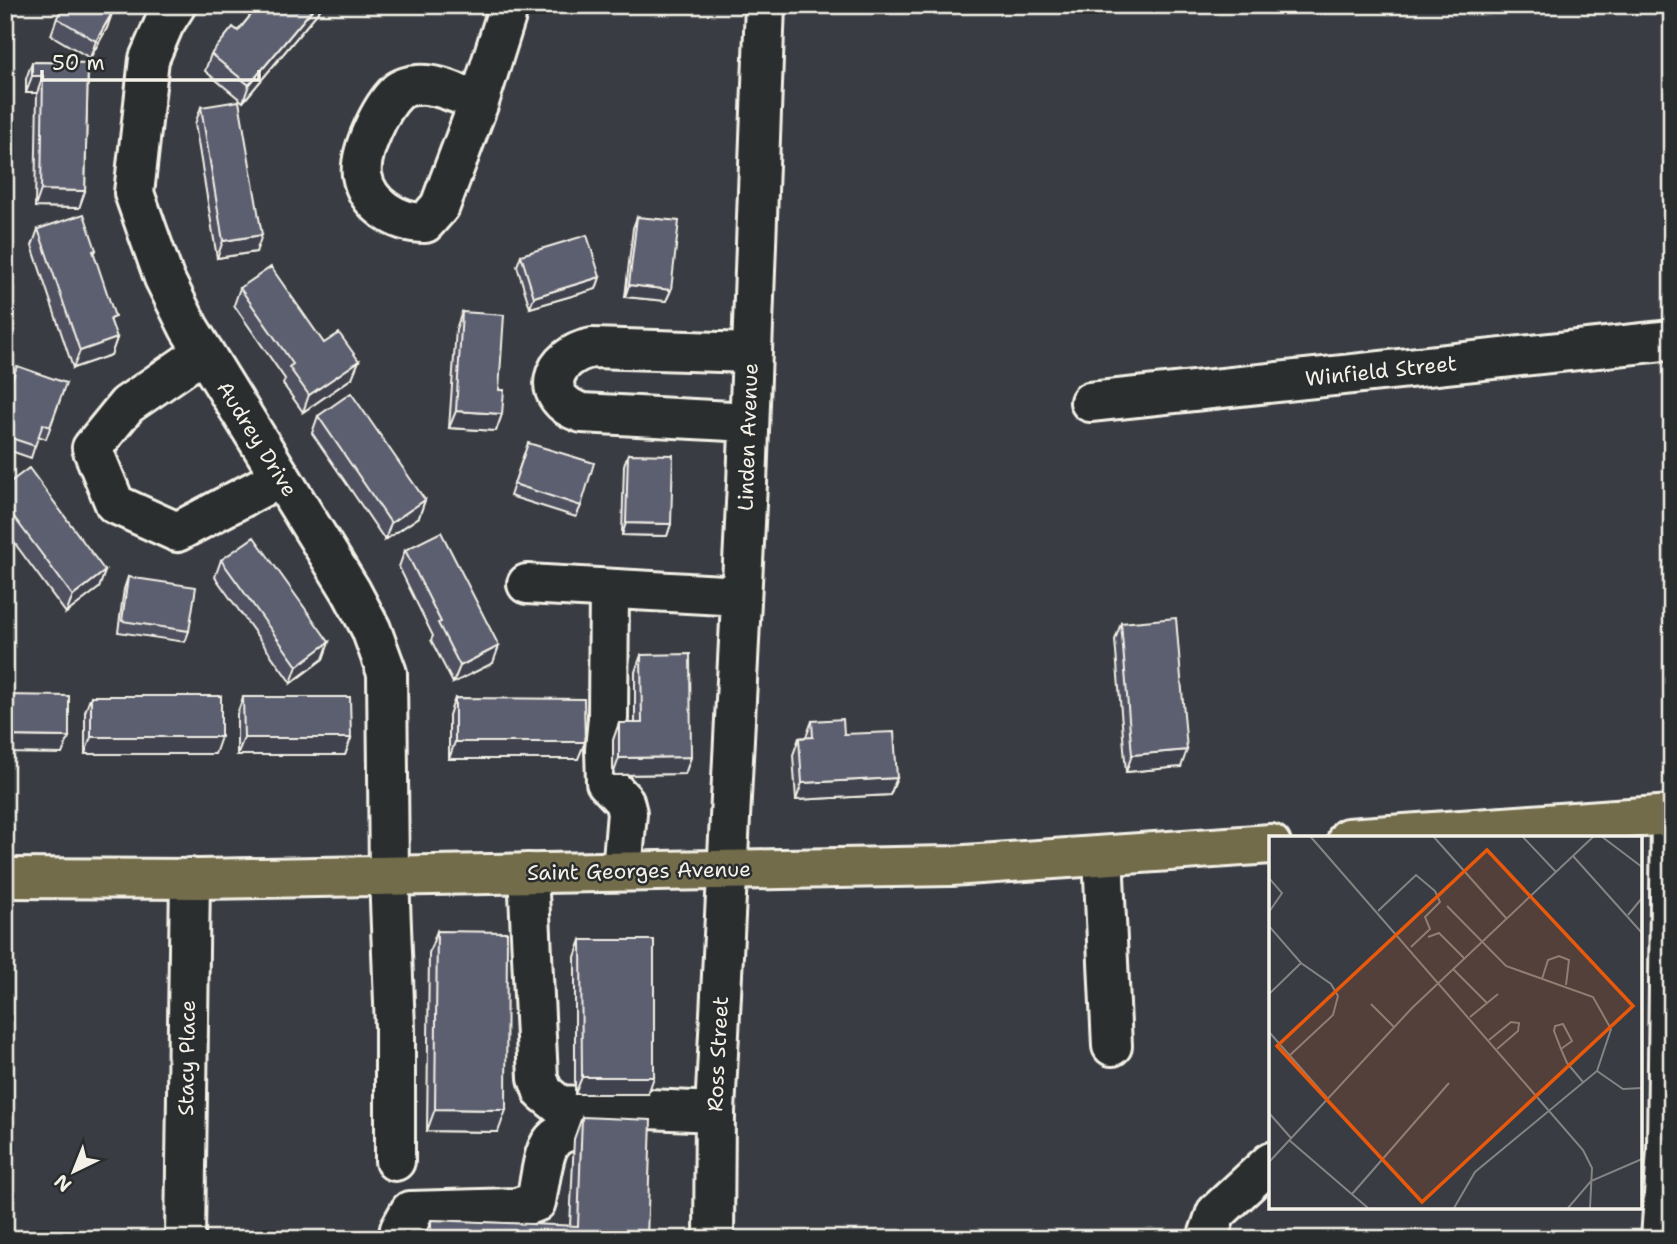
<svg xmlns="http://www.w3.org/2000/svg" width="1677" height="1244" viewBox="0 0 1677 1244" font-family="'Shantell Sans',sans-serif">
<style>
.lines{fill:none;stroke-linecap:round;stroke-linejoin:round}
.minor-casing{stroke:#f4f1e8;stroke-width:44}
.major-casing{stroke:#f4f1e8;stroke-width:44}
.minor{stroke:#2a2d2e;stroke-width:38}
.major{stroke:#736c4b;stroke-width:38}
.wall{fill:#4f5160;stroke:#f4f1e8;stroke-width:2}
.shaded-wall{fill:#40424e;stroke:#f4f1e8;stroke-width:2}
.building{fill:#5c5e70;stroke:#f4f1e8;stroke-width:2}
.labels{text-anchor:middle;dominant-baseline:central;stroke-width:5;stroke-linejoin:round;paint-order:stroke}
.street-label{font-size:21px;fill:#f4f1e8;stroke:#2a2d2e}
.inset-road{fill:none;stroke:#848484;stroke-width:2}
.view{fill:#e8590c;fill-opacity:0.15;stroke:#e8590c;stroke-width:3.5}
.inset-edge{fill:none;stroke:#f4f1e8;stroke-width:3.5}
</style>
<rect width="100%" height="100%" fill="#393c42"/>
<filter id="ink" filterUnits="userSpaceOnUse"><feTurbulence type="fractalNoise" baseFrequency=".0143" numOctaves="2"/><feDisplacementMap in="SourceGraphic" scale="14" xChannelSelector="R" yChannelSelector="G"/><feConvolveMatrix kernelMatrix="1 2 1 2 8 2 1 2 1" color-interpolation-filters="sRGB"/></filter>
<g filter="url(#ink)">
<g class="lines">
<g class="minor-casing">
<path id="minor" d="M176,5L164,24L149,59L134,193L164,278L189,328L351,591L371,629L387,673L389,876L395,1028V1161
M479,102C460,95 437,83 417,85C411,85 401,88 397,92C381,107 359,152 362,175C367,205 397,223 425,223L440,206L479,102L506,16L507,5
M204,352L127,405L92,448L115,504L177,532L281,477
M1090,402L1672,340
M749,422L582,413C537,398 551,356 592,348L752,353
M527,584L741,596
M609,589L608,718L605,750L606,782L624,801L627,813L622,871
M1103,856L1112,1046
M528,873L538,1078L543,1092L559,1105L715,1112
M185,1239L190,878
M398,1239L400,1229L410,1211L516,1208L536,1202C548,1137 542,1127 615,1129
M714,1239L715,1112L747,484L765,5
M1207,1239L1216,1213L1271,1162
M1661,1239L1667,1150L1671,815"/>
</g>
<g class="major-casing">
<path id="major" d="M1348,838L1672,815
M5,878L199,879L951,866L1271,844"/>
</g>
<use href="#minor" class="minor"/>
<use href="#major" class="major"/>
</g>
<path class="wall" d="M259,5H324L243,102L205,71L211,54L238,31Z
M111,9L107,28L90,58L51,35L57,18Z
M32,62L88,63L85,191L79,208L35,207L37,93H26V79Z
M201,107L256,252L217,258L195,124Z
M637,217L671,290L666,301L625,297L633,228Z
M38,229L96,250L94,255L112,326L117,338L111,355L73,368L32,246Z
M521,255L600,277L596,289L530,308L517,266Z
M240,288L324,343L352,378L303,412L283,384L285,379L234,305Z
M462,312L499,390L502,414L496,431L449,428L456,329Z
M66,383L46,439L38,436L31,458L5,449V399Z
M318,416L425,500L419,517L385,540L312,433Z
M524,454L581,506L576,517L510,496Z
M628,454L671,524L667,536L622,535L624,465Z
M5,486L105,571L99,588L66,613L5,530Z
M405,550L493,663L453,683L431,640L433,636L399,567Z
M221,560L329,642L323,659L291,683L215,577Z
M128,577L189,631L185,642L118,632L124,589Z
M1121,623L1181,767L1126,772L1115,640Z
M641,655L691,757L685,774L613,775V740L619,723H635V672Z
M91,696L215,754H85V712Z
M243,697L351,738L345,755H237V714Z
M455,698L578,759H449V715Z
M812,721L844,734L897,778L890,795L796,800L793,755L799,738L806,737Z
M437,931L498,1132L427,1131L429,953Z
M581,940L648,1094H575V957Z
M582,1117L647,1239H424L431,1220L570,1226L574,1139Z"/>
<path class="shaded-wall" d="M316,5H324L243,102L249,85Z
M113,11L107,28L90,58L96,41Z
M32,76H43L37,93H26Z
M41,190L85,191L79,208L35,207Z
M262,235L256,252L217,258L223,241Z
M600,277L596,289L530,308L534,297Z
M629,285L671,290L666,301L625,297Z
M117,338L111,355L73,368L80,351Z
M359,361L352,378L303,412L309,395Z
M456,411L502,414L496,431L449,428Z
M425,500L419,517L385,540L391,523Z
M626,523L671,524L667,536L622,535Z
M105,571L99,588L66,613L73,596Z
M329,642L323,659L291,683L297,666Z
M499,646L493,663L453,683L460,666Z
M5,736L69,737L62,754L5,753Z
M91,737H221L215,754H85Z
M244,738H351L345,755H237Z
M455,742H585L578,759H449Z
M1187,750L1181,767L1126,772L1132,755Z
M691,757L685,774L613,775L619,758Z
M897,778L890,795L796,800L802,783Z
M582,1077H654L648,1094H575Z
M435,1109L506,1110L498,1132L427,1131Z"/>
<path class="building" d="M64,5H110L108,8L113,11L96,41L57,18Z
M259,5H316L249,85L211,54L233,27L238,31Z
M32,62L88,63L85,191L41,190L43,76H32Z
M239,101L262,235L223,241L201,107Z
M84,214L96,250L93,251L115,317L110,319L117,338L80,351L38,229Z
M637,217L679,221L671,290L629,285Z
M587,235L600,277L534,297L521,255Z
M271,267L324,343L339,333L359,361L309,395L289,367L293,364L240,288Z
M462,312L504,315L499,390H504L502,414L456,411Z
M17,366L66,383L50,427L43,424L35,446L5,436V400Z
M351,393L425,500L391,523L318,416Z
M528,443L594,463L581,506L514,484Z
M628,454L673,455L671,524L626,523Z
M29,468L105,571L73,596L5,505V486Z
M441,532L499,646L460,666L438,623L441,622L405,550Z
M254,537L329,642L297,666L221,560Z
M128,577L196,587L189,631L122,621Z
M1176,618L1187,750L1132,755L1121,623Z
M690,654L691,757L619,758V723H642L641,655Z
M5,695L69,696V737L5,736Z
M91,696H221V737H91Z
M243,697H350L351,738H244Z
M455,698L584,699L585,742H455Z
M843,719L844,734L894,732L897,778L802,783L799,738L813,737L812,721Z
M437,931L507,932L506,1110L435,1109Z
M581,940H654V1077H582Z
M582,1117L651,1120L647,1239H431V1220L578,1226Z"/>
</g>
<g class="labels">
<g class="street-label">
<text transform="translate(1381 371) rotate(-6)">Winfield Street</text>
<text transform="translate(748 437) rotate(-88)">Linden Avenue</text>
<text transform="translate(257 439) rotate(58)">Audrey Drive</text>
<text transform="translate(639 871) rotate(-1)">Saint Georges Avenue</text>
<text transform="translate(718 1054) rotate(-87)">Ross Street</text>
<text transform="translate(187 1058) rotate(-89)">Stacy Place</text>
</g>
</g>
<g transform="translate(1269 836)">
<rect width="373" height="373" fill="#393c42"/>
<path class="inset-road" d="M41,0L314,314L323,332L321,372M164,0L237,82M253,0L287,36M332,0L373,31M304,20L373,97M0,42L13,57L0,76M178,70L237,130L324,161L342,193L328,235L206,336L185,372M109,75L147,39L166,55L171,66L156,81L161,93L142,111M359,79L373,62M0,90L32,127L62,148L69,160L64,179L20,220M159,101L170,97L195,122M184,133L218,167M273,143L279,124L290,120L300,124L297,149M0,158L32,127M102,168L125,191M201,181L229,158M0,196L59,263M220,204L242,186L250,187L249,195L228,213M292,213L303,205L294,188L286,190L285,195L292,213L298,227L314,246M328,235L354,253L373,252M0,277L22,302M20,304L99,372M0,326L143,172L325,0M83,358L180,247M299,372L322,345L373,323"/>
<path class="view" d="M218,14L364,170L153,366L8,210Z"/>
<rect width="373" height="373" class="inset-edge"/>
</g>
<rect width="1677" height="1244" fill="none" stroke="#2a2d2e" stroke-width="28"/>
<rect x="14" y="14" width="1649" height="1216" fill="none" stroke="#f4f1e8" stroke-width="2.5" filter="url(#ink)"/>
<g transform="translate(74 1171) rotate(223)" stroke="#2a2d2e" stroke-width="5" paint-order="stroke">
<path d="M0-5L12 26L0 18L-12 26Z" fill="#f4f1e8"/>
<text y="-10" font-size="19" font-weight="bold" text-anchor="middle" fill="#f4f1e8">N</text>
</g>
<path d="M42 70v10h217v-10" fill="none" stroke="#f4f1e8" stroke-width="3.5"/>
<text x="52" y="70" font-size="21" fill="#f4f1e8" stroke="#2a2d2e" stroke-width="5" paint-order="stroke">50 m</text>
</svg>
